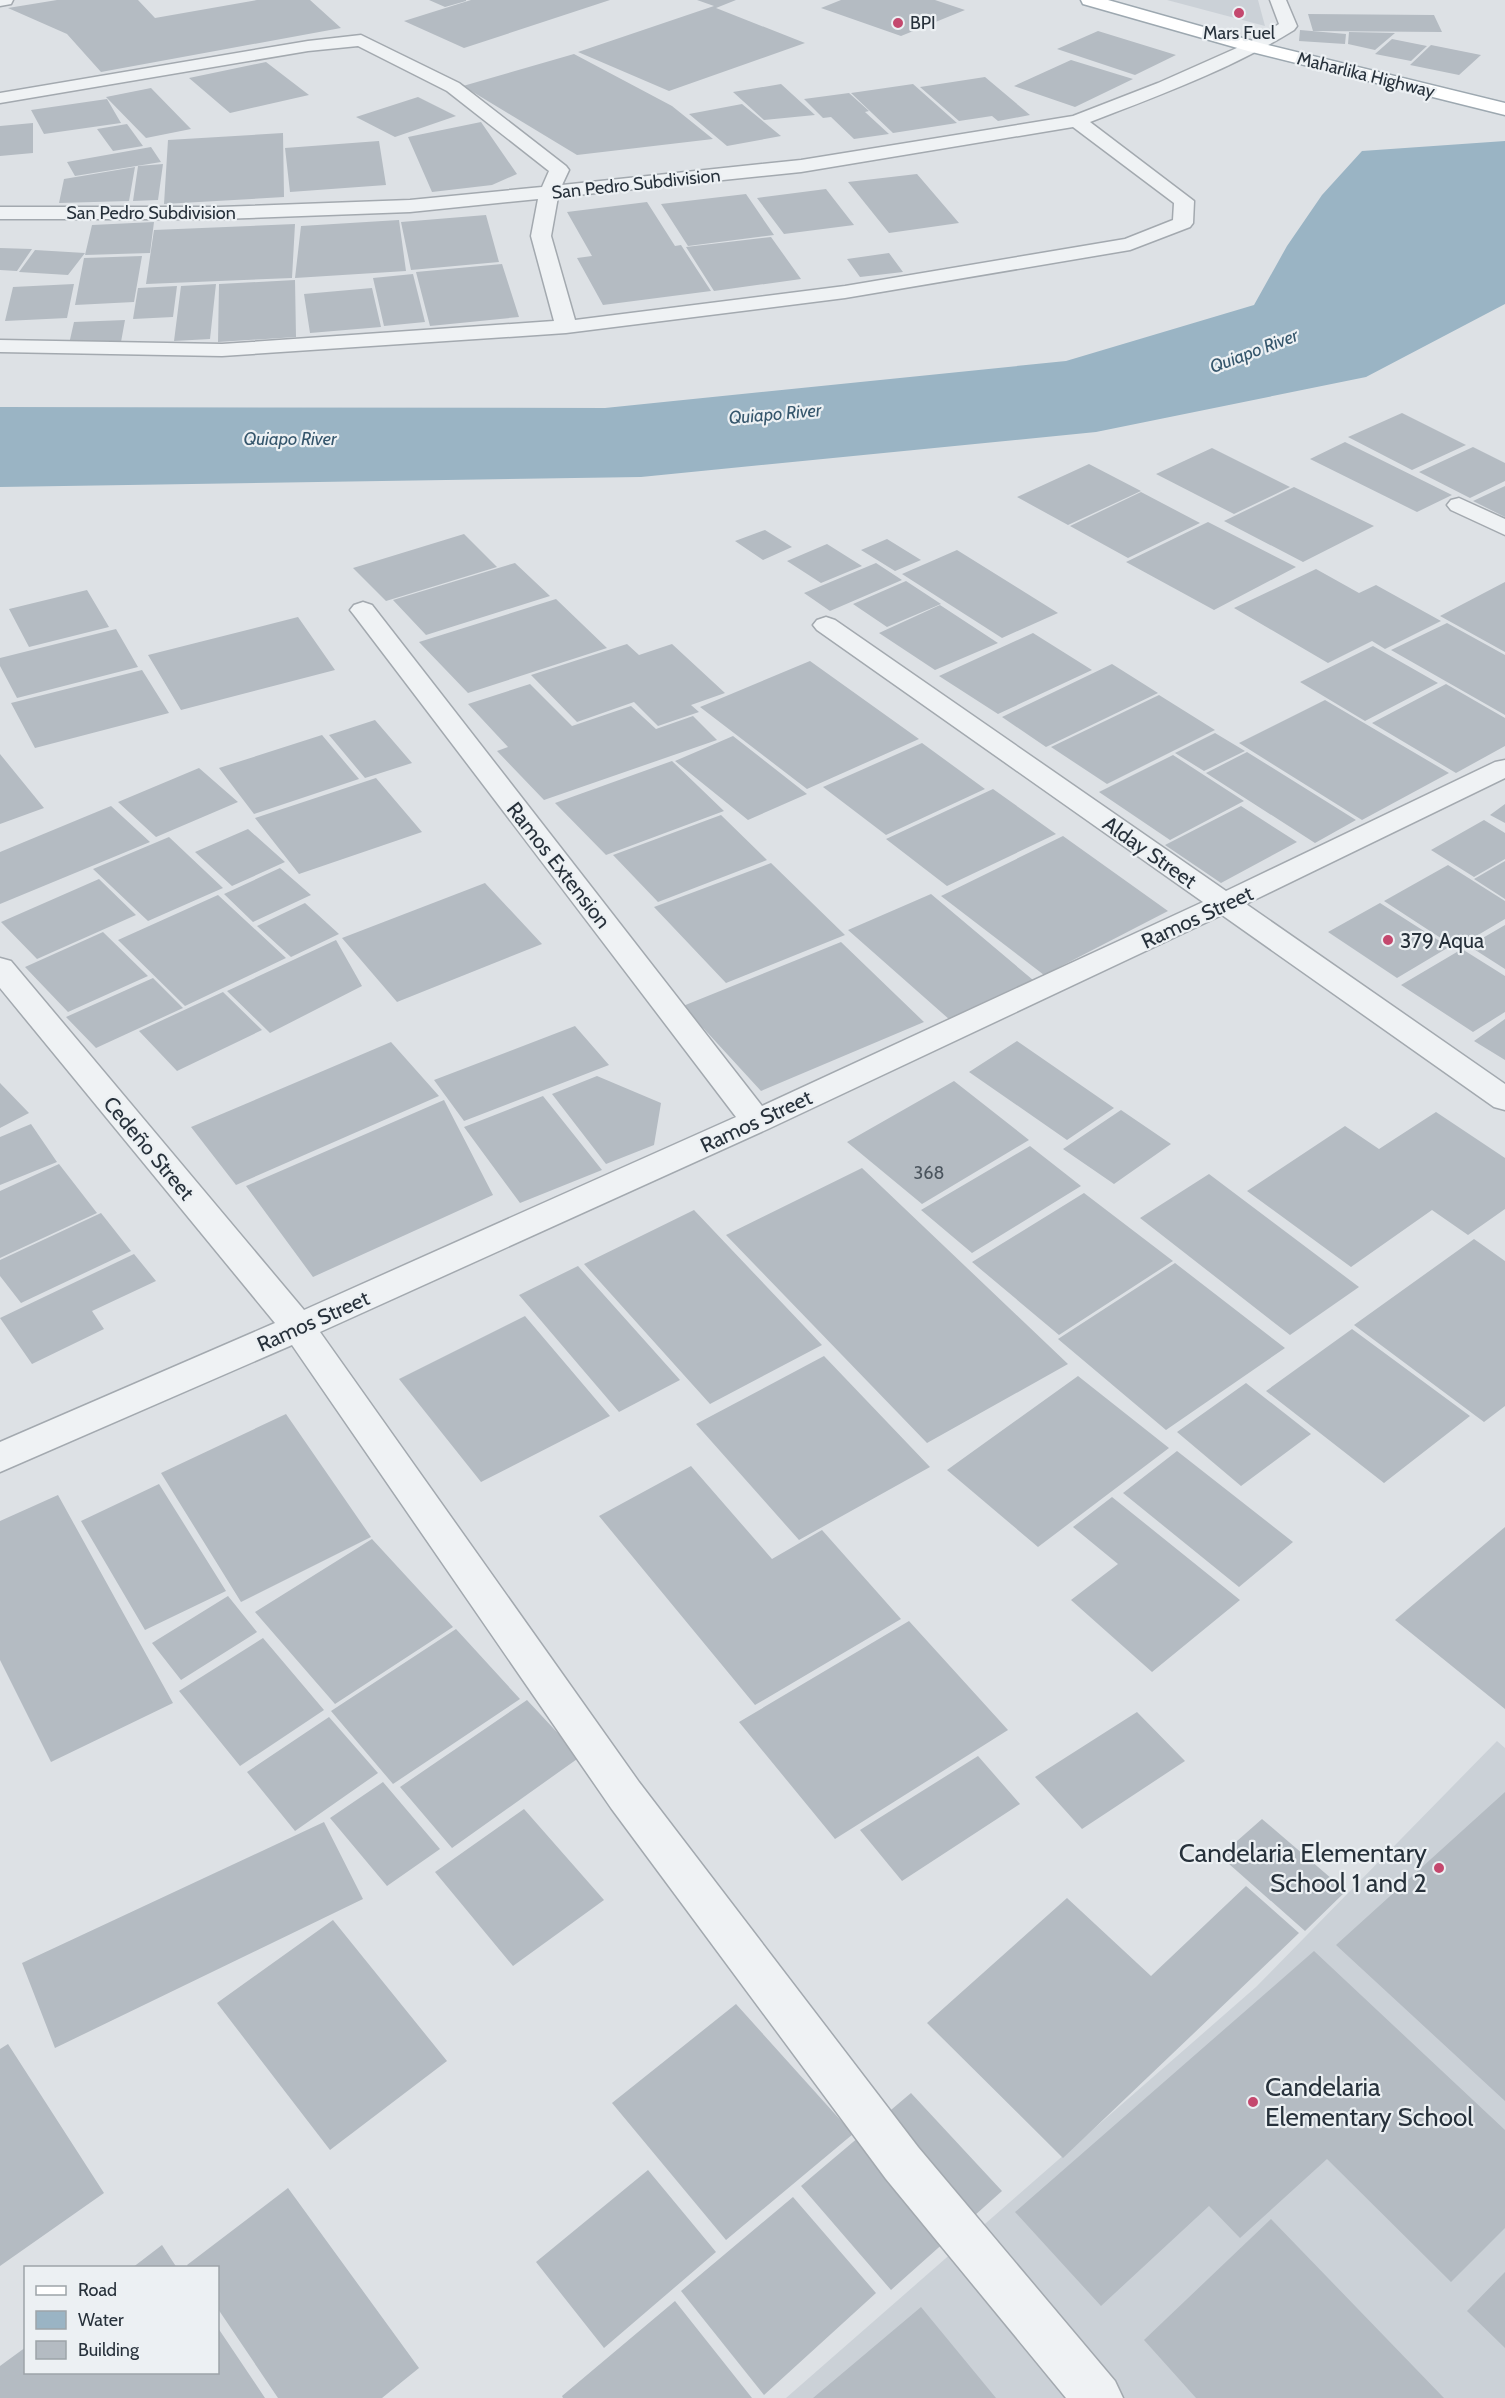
<svg xmlns="http://www.w3.org/2000/svg" width="1505" height="2398" viewBox="0 0 1505 2398" font-family="Cabin,sans-serif">
<style>
.built{fill:#cbd1d7}
.water{fill:#9ab4c4}
.building{fill:#b4bbc2}
.lines{fill:none;stroke-linecap:round;stroke-linejoin:round}
.minor-casing{stroke:#a3a9af;stroke-width:3}
.major-casing{stroke:#9da8b0;stroke-width:3}
.minor{fill:#eff2f4;fill-rule:evenodd}
.major{fill:#fff;fill-rule:evenodd}
.poi-dot{fill:#c4486e;stroke:#ecf0f3;stroke-width:2}
.labels{text-anchor:middle;dominant-baseline:central;stroke-width:4.5;stroke-linejoin:round;paint-order:stroke}
.far-poi-label{font-size:18px;fill:#27313b;stroke:#ecf0f3;text-anchor:start}
.far-street-label{font-size:18px;fill:#27313b;stroke:#ecf0f3}
.far-water-label{font-size:18px;font-style:italic;fill:#35566c;stroke:#ecf0f3}
.number-label{font-size:18px;fill:#4a545d}
.street-label{font-size:21px;fill:#27313b;stroke:#ecf0f3}
.poi-label{font-size:21px;fill:#27313b;stroke:#ecf0f3;text-anchor:start}
.near-poi-label{font-size:26px;fill:#27313b;stroke:#ecf0f3;text-anchor:end}
</style>
<rect width="100%" height="100%" fill="#dde1e5"/>
<path class="built" d="M1167,0H1258L1265,26Z
M1497,1741L1505,1748V2398H786L1256,1987Z"/>
<path class="water" d="M1505,141V304L1366,377L1096,432L641,477L0,487V407L605,408L1066,361L1254,305L1287,246L1322,195L1362,151Z"/>
<path class="building" d="M57,0H138L155,18L257,0H310L341,28L101,72L67,34L8,8Z
M429,0H466V1L445,7Z
M471,0H610L464,48L404,21Z
M697,0H736L716,8L805,43L669,91L578,52L714,6Z
M841,0H935L965,10L901,36L821,8Z
M1308,14L1434,15L1442,32L1313,31Z
M1300,30L1346,34L1345,44L1299,41Z
M1098,31L1176,55L1135,75L1057,49Z
M1349,32L1395,33L1375,50L1348,44Z
M1392,39L1427,46L1411,61L1375,54Z
M1431,45L1481,55L1459,75L1410,65Z
M574,54L672,106L713,139L577,155L463,86Z
M1071,60L1133,79L1075,107L1014,86Z
M266,62L309,95L230,113L189,78Z
M985,77L1030,115L998,121L992,116L959,121L920,87Z
M781,84L815,115L764,120L733,92Z
M913,84L957,123L893,133L851,93Z
M151,88L191,129L146,138L106,97Z
M849,93L869,111L865,112L889,134L854,139L831,117L823,118L804,99Z
M418,97L456,116L395,137L356,117Z
M107,99L121,123L44,134L31,110Z
M742,104L781,136L727,146L689,114Z
M481,122L517,174L492,185L432,192L408,137Z
M33,123V153L0,156V126Z
M127,124L143,146L113,151L97,129Z
M283,133L284,197L164,204L168,140Z
M379,141L386,185L290,192L285,148Z
M151,147L161,162L75,176L67,162Z
M163,164L158,200L133,201L138,166Z
M135,167L129,201L59,203L64,179Z
M917,174L959,223L889,233L848,182Z
M826,189L854,225L784,234L757,198Z
M746,194L774,235L688,246L661,204Z
M647,202L675,246L681,245L711,291L603,305L577,258L592,256L567,212Z
M486,215L499,262L411,270L401,222Z
M399,220L406,271L295,278L301,226Z
M154,222L150,253L85,255L92,225Z
M295,224L292,278L146,284L154,230Z
M771,237L801,279L714,291L686,247Z
M0,248L32,249L17,271L0,270Z
M35,250L85,253L68,275L19,272Z
M889,253L903,272L860,277L847,259Z
M142,256L134,302L75,305L84,258Z
M502,264L519,317L430,326L416,272Z
M413,274L425,322L384,326L373,278Z
M295,280L296,337L218,342L219,284Z
M74,284L67,318L5,321L13,287Z
M216,284L210,339L174,341L181,286Z
M177,286L173,317L133,319L138,288Z
M372,288L381,327L310,333L304,294Z
M125,320L121,342L69,344L74,322Z
M1402,413L1466,445L1412,470L1348,437Z
M1345,442L1452,495L1417,512L1310,459Z
M1473,447L1505,463V481L1470,498L1419,472Z
M1212,448L1290,487L1234,514L1156,474Z
M1089,464L1141,491L1068,525L1017,497Z
M1505,486V517L1473,501Z
M1294,487L1374,526L1303,562L1224,521Z
M1141,492L1200,523L1128,558L1070,526Z
M1208,522L1296,567L1214,610L1126,562Z
M765,530L792,547L763,560L735,541Z
M464,534L497,567L386,601L353,568Z
M887,539L921,560L895,571L861,550Z
M827,544L862,566L821,583L787,561Z
M957,550L1058,613L1002,638L902,574Z
M515,563L550,596L426,635L393,600Z
M876,563L902,580L830,611L804,593Z
M1316,569L1359,593L1376,585L1441,621L1385,649L1372,641L1328,663L1234,608Z
M906,581L941,604L887,627L853,604Z
M1505,582V652L1440,616Z
M87,590L109,627L29,647L9,609Z
M556,599L607,648L468,693L419,642Z
M940,605L998,643L935,670L879,633Z
M298,617L335,670L181,710L148,655Z
M1447,623L1505,655V715L1391,650Z
M116,629L138,667L17,698L0,666V658Z
M1033,633L1092,670L998,714L939,676Z
M627,644L639,655L672,644L725,693L691,705L699,712L658,726L634,702L577,722L531,675Z
M1373,646L1438,683L1365,721L1300,682Z
M810,661L919,739L807,789L700,707Z
M1112,664L1158,693L1046,747L1002,717Z
M142,670L169,713L35,748L11,703Z
M530,684L572,726L631,706L656,729L693,716L717,740L544,800L497,751L508,747L468,704Z
M1446,684L1505,718V746L1456,773L1372,723Z
M1159,695L1215,730L1107,784L1051,747Z
M1325,700L1449,773L1362,820L1239,743Z
M375,720L412,763L365,778L329,735Z
M1215,733L1245,751L1204,771L1175,753Z
M322,735L359,779L254,814L219,768Z
M733,736L807,794L748,820L675,761Z
M922,743L985,789L886,835L823,787Z
M1247,752L1356,820L1315,843L1206,773Z
M0,754L44,808L0,824Z
M1173,755L1244,801L1170,840L1099,792Z
M672,761L724,811L606,855L555,803Z
M199,768L238,802L156,837L118,802Z
M376,778L422,832L299,874L255,818Z
M993,789L1056,834L947,886L886,839Z
M1505,804V823L1490,815Z
M111,806L150,842L0,904V852Z
M1241,806L1297,842L1221,883L1165,845Z
M721,815L767,860L658,902L613,855Z
M1484,820L1505,833V859L1474,877L1431,850Z
M248,829L285,862L232,886L195,852Z
M1063,836L1168,911L1044,975L941,896Z
M169,837L223,888L148,921L93,869Z
M1505,861V899L1474,879Z
M771,863L845,935L726,983L654,907Z
M1448,865L1505,901V919L1456,948L1384,901Z
M280,868L311,895L253,922L224,894Z
M99,879L136,915L37,959L1,922Z
M485,883L542,944L397,1002L342,938Z
M931,894L1033,980L950,1020L848,930Z
M218,895L286,958L185,1006L118,940Z
M305,903L339,934L291,957L257,926Z
M1380,903L1449,947L1397,978L1328,932Z
M1505,925V969L1469,946Z
M103,932L148,976L68,1012L25,967Z
M336,940L362,986L270,1033L227,991Z
M841,942L924,1022L761,1091L683,1006Z
M1462,949L1505,976V1012L1473,1032L1401,985Z
M153,978L183,1008L96,1048L66,1017Z
M223,992L262,1030L177,1071L139,1031Z
M1505,1019V1060L1474,1041Z
M575,1026L609,1065L464,1121L434,1080Z
M1017,1041L1114,1108L1067,1140L969,1072Z
M391,1042L439,1096L236,1185L191,1127Z
M597,1076L661,1103L654,1145L606,1164L552,1094Z
M954,1081L1029,1140L922,1204L847,1142Z
M0,1083L29,1113L0,1128Z
M543,1096L602,1170L520,1203L464,1127Z
M444,1100L493,1195L313,1277L246,1186Z
M1121,1110L1171,1144L1114,1184L1063,1149Z
M1436,1112L1505,1158V1209L1468,1235L1432,1210L1351,1267L1247,1191L1345,1126L1379,1149Z
M31,1124L57,1162L0,1185V1137Z
M1030,1146L1081,1186L972,1253L921,1210Z
M59,1164L97,1213L0,1258V1191Z
M862,1168L1068,1364L927,1443L726,1235Z
M1209,1174L1359,1287L1290,1335L1140,1218Z
M1084,1193L1173,1261L1059,1335L972,1262Z
M694,1210L822,1345L710,1404L584,1264Z
M101,1213L131,1251L21,1303L0,1276V1260Z
M1474,1239L1505,1261V1406L1484,1422L1354,1325Z
M134,1254L156,1281L92,1311L104,1329L32,1364L0,1318Z
M1175,1263L1285,1348L1166,1430L1058,1339Z
M578,1266L680,1380L619,1412L519,1295Z
M525,1316L610,1416L481,1482L399,1379Z
M1352,1329L1470,1416L1384,1483L1266,1391Z
M824,1356L930,1467L799,1540L696,1424Z
M1078,1376L1169,1448L1038,1547L947,1470Z
M1246,1383L1311,1434L1241,1486L1177,1432Z
M286,1414L371,1537L241,1602L161,1473Z
M1177,1451L1293,1542L1239,1587L1123,1493Z
M691,1466L772,1559L822,1530L901,1619L755,1705L599,1516Z
M159,1484L226,1591L145,1630L81,1521Z
M58,1495L173,1703L51,1762L0,1660V1521Z
M1112,1497L1240,1600L1152,1672L1071,1600L1118,1564L1073,1527Z
M1505,1527V1709L1395,1620Z
M372,1539L453,1627L335,1704L255,1612Z
M228,1596L257,1632L181,1680L152,1643Z
M909,1621L1008,1730L835,1839L739,1722Z
M456,1629L520,1699L393,1784L331,1711Z
M263,1638L324,1710L240,1766L179,1691Z
M527,1700L580,1757L452,1848L400,1787Z
M1137,1712L1185,1761L1082,1829L1035,1777Z
M329,1717L378,1773L295,1831L247,1772Z
M978,1756L1020,1804L902,1881L860,1830Z
M383,1782L440,1849L387,1886L330,1818Z
M1505,1792V2101L1336,1945Z
M524,1809L604,1900L513,1966L435,1872Z
M1262,1819L1346,1891L1305,1931L1220,1856Z
M324,1822L363,1899L55,2048L22,1963Z
M1246,1886L1299,1933L1063,2158L927,2023L1067,1898L1151,1976Z
M333,1920L447,2061L330,2150L217,2003Z
M1314,1951L1505,2130V2228L1451,2282L1327,2159L1240,2238L1209,2206L1101,2306L1015,2212Z
M736,2004L853,2134L726,2240L612,2103Z
M8,2044L104,2193L0,2266V2049Z
M911,2093L1002,2191L891,2290L801,2186Z
M648,2170L716,2252L604,2348L536,2262Z
M288,2188L419,2368L382,2398H278L218,2309V2268H189L187,2265Z
M793,2197L876,2293L764,2395L681,2291Z
M1271,2219L1444,2398H1196L1144,2340Z
M162,2245L177,2268H132Z
M1505,2272V2348L1467,2311Z
M675,2301L752,2398H563L562,2396Z
M921,2307L996,2398H813Z
M218,2328L265,2398H0V2366L26,2347V2372H218Z"/>
<g class="lines">
<g class="minor-casing">
<path id="minor" d="M0,0H13L11,4L0,6Z
M1270,0H1286L1297,26L1294,30C1231,69 1160,95 1090,122L1194,201L1193,223L1190,227L1130,250L845,298L566,333L222,356L0,352V340L222,344L554,321L531,236L538,199L410,212L219,219H0V207H219L410,200L542,187L549,171L447,91L358,46L308,51L0,103V93L308,41L361,35L459,83L566,166L569,170L562,185L801,160L1073,116L1158,83L1248,43L1279,24ZM1073,127L1174,203L1173,220L1125,239L845,286L575,320L551,236L558,197L801,172Z
M1459,498L1505,519V535L1451,510L1447,505L1451,500Z
M363,602L372,605L762,1106L1203,902L817,630L813,625L817,620L826,617L835,620L1226,891L1495,762L1505,760V778L1246,904L1505,1084V1110L1494,1107L1222,915L768,1129L320,1332L639,1782L918,2147L1115,2381L1123,2398H1066L886,2179L611,1808L292,1345L0,1472V1442L275,1323L0,988V958L11,961L304,1310L736,1117L354,615L350,610L354,605Z"/>
</g>
<g class="major-casing">
<path id="major" d="M1081,0H1108L1260,43L1505,103V115L1248,51L1083,4Z"/>
</g>
<use href="#minor" class="minor"/>
<use href="#major" class="major"/>
</g>
<g class="poi-dot">
<circle cx="1239" cy="13" r="6"/>
<circle cx="898" cy="23" r="6"/>
<circle cx="1388" cy="940" r="6"/>
<circle cx="1439" cy="1868" r="6"/>
<circle cx="1253" cy="2102" r="6"/>
</g>
<g class="labels">
<g class="far-poi-label">
<text x="910" y="23">BPI</text>
<text x="1239" y="33" text-anchor="middle">Mars Fuel</text>
</g>
<g class="far-street-label">
<text transform="translate(1366 75) rotate(14)">Maharlika Highway</text>
<text transform="translate(636 184) rotate(-6)">San Pedro Subdivision</text>
<text x="151" y="213">San Pedro Subdivision</text>
</g>
<g class="far-water-label">
<text transform="translate(1254 351) rotate(-21)">Quiapo River</text>
<text transform="translate(775 414) rotate(-5)">Quiapo River</text>
<text x="290" y="439">Quiapo River</text>
</g>
<g class="number-label">
<text x="929" y="1173">368</text>
</g>
<g class="street-label">
<text transform="translate(1150 852) rotate(35)">Alday Street</text>
<text transform="translate(559 865) rotate(52)">Ramos Extension</text>
<text transform="translate(1197 917) rotate(-25)">Ramos Street</text>
<text transform="translate(756 1121) rotate(-25)">Ramos Street</text>
<text transform="translate(149 1148) rotate(50)">Cedeño Street</text>
<text transform="translate(313 1321) rotate(-24)">Ramos Street</text>
</g>
<g class="poi-label">
<text x="1400" y="940">379 Aqua</text>
</g>
<g class="near-poi-label">
<text x="1427" y="1853">Candelaria Elementary<tspan x="1427" dy="30">School 1 and 2</tspan></text>
<text x="1265" y="2087" text-anchor="start">Candelaria<tspan x="1265" dy="30">Elementary School</tspan></text>
</g>
</g>
<rect x="24" y="2266" width="195" height="108" fill="#ecf0f3" stroke="#9da4a9" stroke-width="1.5"/>
<rect x="36" y="2286" width="30" height="9" fill="#ffffff" stroke="#9da4a9" stroke-width="1.5"/>
<text x="78" y="2296" font-size="18" fill="#27313b">Road</text>
<rect x="36" y="2311" width="30" height="18" fill="#9ab4c4" stroke="#9da4a9" stroke-width="1.5"/>
<text x="78" y="2326" font-size="18" fill="#27313b">Water</text>
<rect x="36" y="2341" width="30" height="18" fill="#b4bbc2" stroke="#9da4a9" stroke-width="1.5"/>
<text x="78" y="2356" font-size="18" fill="#27313b">Building</text>
</svg>
